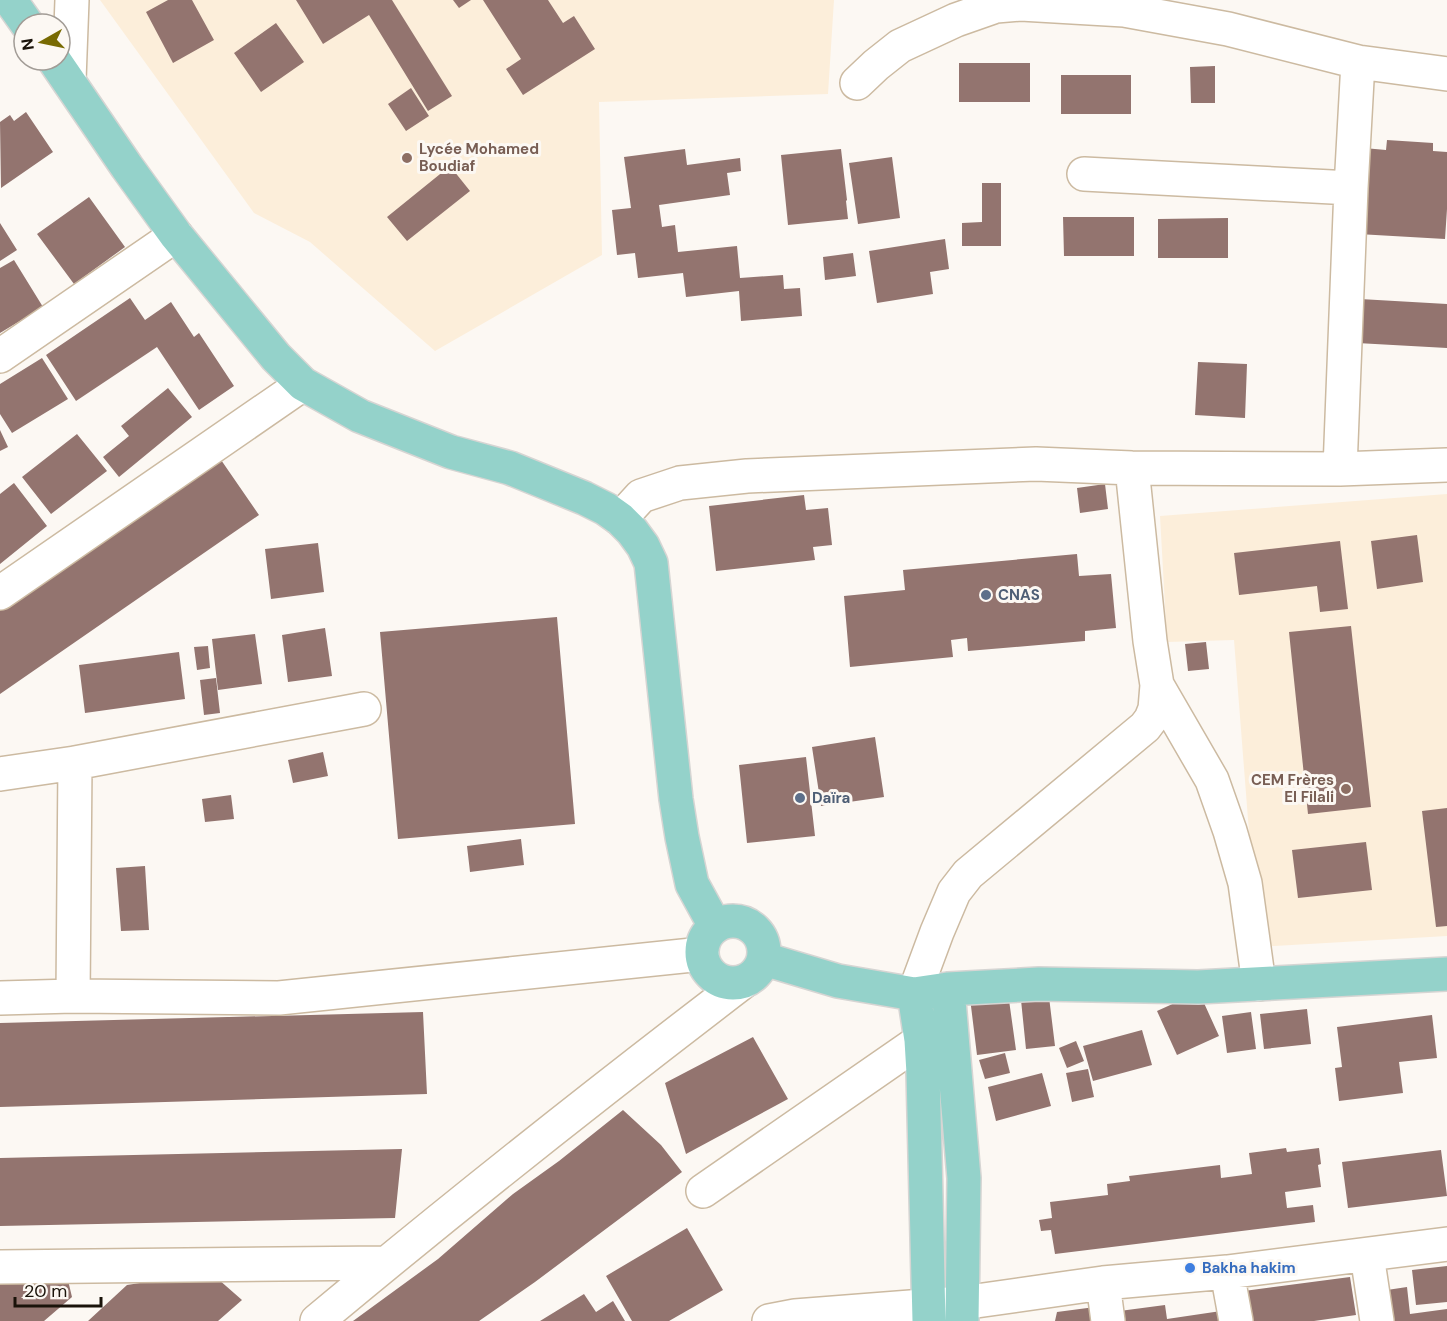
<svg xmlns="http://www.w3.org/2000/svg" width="1447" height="1321" viewBox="0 0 1447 1321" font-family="'DM Sans',sans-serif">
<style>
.built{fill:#fceeda}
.building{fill:#93746f}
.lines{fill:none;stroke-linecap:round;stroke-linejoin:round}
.minor-casing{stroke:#ccbaa1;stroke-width:36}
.major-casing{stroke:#d6d5d3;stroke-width:36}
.minor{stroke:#fff;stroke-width:33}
.major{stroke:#94d2ca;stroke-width:33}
.education-dot{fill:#8d6e63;stroke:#fcf8f3;stroke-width:2}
.service-dot{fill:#5c6f8a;stroke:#fcf8f3;stroke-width:2}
.shop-dot{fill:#3f7fe0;stroke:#fcf8f3;stroke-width:2}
.labels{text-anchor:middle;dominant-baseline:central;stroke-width:6;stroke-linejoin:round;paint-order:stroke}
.education-label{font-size:15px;font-weight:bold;fill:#785e54;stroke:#fcf8f3;text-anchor:start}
.service-label{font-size:15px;font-weight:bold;fill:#4e5e75;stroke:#fcf8f3;text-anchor:start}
.shop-label{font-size:15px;font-weight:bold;fill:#366cbe;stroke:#fcf8f3;text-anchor:start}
</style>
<rect width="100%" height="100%" fill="#fcf8f3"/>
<path class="built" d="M100,0H834L828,94L599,102L602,255L435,351L310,242L254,213Z
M1447,494V936L1258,947L1234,640L1167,642L1160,516Z"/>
<path class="building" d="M168,0H192L214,40L173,63L146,12Z
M296,0H392L452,96L428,111L369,15L323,44Z
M453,0H471L459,8Z
M483,0H548L563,23L574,16L595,49L523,95L506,69L521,59Z
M276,23L304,62L261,92L234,53Z
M959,63H1030V102H959Z
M1215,66V103H1191L1190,67Z
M1061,75H1131V114H1061Z
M411,88L429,116L406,131L388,104Z
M26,112L53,152L1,188L0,122L10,115L14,121Z
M1387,140L1433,143V151L1447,152V209L1445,239L1358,234L1364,148L1386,150Z
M685,149L687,165L740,158L741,171L727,173L730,195L659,205L662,227L675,225L678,252L737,246L740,278L783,275L784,289L800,288L802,316L741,321L739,291L686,297L683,273L638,278L635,253L617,255L612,210L631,208L624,157Z
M841,149L847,200L846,201L848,219L788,225L781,155Z
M892,157L900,218L858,224L849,163Z
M450,166L470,191L407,241L387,217Z
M982,183H1001V246H962V223L982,222Z
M89,197L125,247L74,284L37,234Z
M1063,217H1134V256H1064Z
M1228,218V258H1158V219Z
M0,223L17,250L0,261Z
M945,239L949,269L930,272L933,294L877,303L869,251Z
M853,253L856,276L825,280L823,257Z
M14,260L43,307L0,333V268Z
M130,298L145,320L171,302L194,337L199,333L234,386L199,410L157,347L76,401L46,355Z
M1360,299L1447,304V348L1357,343Z
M42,358L68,399L12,433L0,414V384Z
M1198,362L1247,364L1245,418L1195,415Z
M168,388L192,417L119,477L103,457L129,436L121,426Z
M0,430L8,447L0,451Z
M77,434L107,471L51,514L22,477Z
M219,457L259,515L0,694V608Z
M14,483L47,526L0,564V494Z
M1105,484L1108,509L1080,513L1077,488Z
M804,495L806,510L828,508L832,545L813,547L815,560L716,571L709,506Z
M1417,535L1423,582L1377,589L1371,541Z
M1340,541L1348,609L1320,612L1317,586L1239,595L1234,553Z
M318,543L324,592L271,599L265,549Z
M1077,554L1079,576L1111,574L1116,628L1085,631V641L968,651L967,638L951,640L953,657L850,667L844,596L905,590L903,570Z
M557,617L575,824L398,839L380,632Z
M1351,626L1371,807L1308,814L1289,632Z
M325,628L332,676L288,682L282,635Z
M255,634L262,684L218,690L212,639Z
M1206,642L1209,669L1188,671L1185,644Z
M208,646L210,668L197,670L194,647Z
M179,652L185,699L85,713L79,665Z
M216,678L220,713L204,715L200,680Z
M875,737L884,797L821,806L812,747Z
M323,752L328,776L293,783L288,760Z
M806,757L815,836L747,843L739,765Z
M231,795L234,819L205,822L202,799Z
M1447,808V926L1436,927L1422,811Z
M521,839L524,865L470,872L467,846Z
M1366,842L1372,890L1298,898L1292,850Z
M145,866L149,930L121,931L116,868Z
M1199,992L1219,1036L1177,1055L1157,1011Z
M1008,993L1016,1050L977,1055L970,998Z
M1049,997L1055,1046L1026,1049L1021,1000Z
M1307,1009L1311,1044L1264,1049L1260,1014Z
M423,1012L427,1094L0,1107V1023Z
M1251,1012L1256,1049L1227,1053L1222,1016Z
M1432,1015L1437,1058L1399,1062L1403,1093L1339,1101L1335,1068L1342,1067L1337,1027Z
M1142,1030L1152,1065L1093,1081L1083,1046Z
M753,1037L788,1099L686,1154L665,1083Z
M1076,1041L1084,1061L1067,1068L1059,1048Z
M1005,1053L1010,1073L985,1079L979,1060Z
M1088,1069L1094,1097L1072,1102L1066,1073Z
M1042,1073L1051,1106L996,1121L988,1087Z
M623,1110L661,1145L682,1172L535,1282L479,1321H353L438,1259L513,1194L559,1161Z
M1286,1148L1287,1152L1319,1148L1321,1164L1318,1165L1321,1187L1285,1192L1287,1208L1313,1205L1315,1222L1055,1254L1051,1230L1041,1231L1039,1220L1052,1218L1050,1202L1108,1195L1107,1184L1130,1181L1129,1176L1220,1165L1221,1178L1252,1174L1249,1153Z
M402,1149L395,1218L0,1226V1158Z
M1441,1150L1447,1196L1348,1208L1342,1162Z
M687,1228L723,1290L669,1321H632L606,1276Z
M1447,1266V1302L1416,1305L1412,1270Z
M65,1268L72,1297L44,1321H0V1275Z
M210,1272L242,1300L218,1321H88L127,1285Z
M1350,1277L1356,1315L1314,1321H1248L1244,1291Z
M1407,1287L1410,1314L1447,1309V1321H1390L1387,1290Z
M584,1294L596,1312L613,1301L625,1321H540Z
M1165,1305L1167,1319L1221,1311L1222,1321H1113L1112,1312Z
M1095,1307L1097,1321H1055L1057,1312Z"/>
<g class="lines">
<g class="minor-casing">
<path id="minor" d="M69,80L72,0
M857,83L876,65L900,46L956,20L996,6L1021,4L1124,10L1228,29L1358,62L1447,74
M1084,174L1351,188
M0,356L176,235
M1340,469L1351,188L1358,62
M620,519L641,496L680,483L747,476L1036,464L1132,468L1340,469L1447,465
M0,593L303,384
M1157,685L1212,780L1230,831L1245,883L1259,984
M0,774L75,763L364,709
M914,994L937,932L954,892L968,874L1145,727L1151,719L1155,709L1157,685L1150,641L1132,468
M73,996L75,763
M0,998L73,996L279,998L702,954
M703,1191L921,1040
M1367,1255L1377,1321
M0,1267L386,1263
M1227,1272L1236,1321
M1103,1283L1108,1321
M317,1321C456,1205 599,1092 743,982
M769,1321L795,1316L962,1303L1103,1283L1227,1272L1447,1244"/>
</g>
<g class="major-casing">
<path id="major" d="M10,0L27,24
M54,60L127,167L176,235L276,357L303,384L360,416L451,452L510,468L584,498L606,509L620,519L632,531L643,546L651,563L676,799L682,837L692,884L715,926
M702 952a31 31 0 1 1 62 0a31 31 0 1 1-62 0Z
M764,959L838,981L914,994L948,989L1039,984L1198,987L1447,974
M948,989L964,1178L962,1321
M914,994L921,1040L923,1073L929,1321"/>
</g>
<use href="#minor" class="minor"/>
<use href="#major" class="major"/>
</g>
<g class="education-dot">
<circle cx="407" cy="158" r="6"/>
<circle cx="1346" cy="789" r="6"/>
</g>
<g class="service-dot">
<circle cx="986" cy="595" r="6"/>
<circle cx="800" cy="798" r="6"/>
</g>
<circle class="shop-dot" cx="1190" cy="1268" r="6"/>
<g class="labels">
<g class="education-label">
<text x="419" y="149">Lycée Mohamed<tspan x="419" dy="17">Boudiaf</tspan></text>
<text x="1334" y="780" text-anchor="end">CEM Frères<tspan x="1334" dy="17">El Filali</tspan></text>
</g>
<g class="service-label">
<text x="998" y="595">CNAS</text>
<text x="812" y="798">Daïra</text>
</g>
<g class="shop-label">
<text x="1202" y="1268">Bakha hakim</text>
</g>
</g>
<g transform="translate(42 42) rotate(261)"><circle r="28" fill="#fcf8f3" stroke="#a29c96" stroke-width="1.5"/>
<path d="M0-4.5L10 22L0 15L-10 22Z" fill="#786a02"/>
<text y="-9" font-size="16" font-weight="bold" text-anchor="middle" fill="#1a130a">N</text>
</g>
<path d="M15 1297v9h86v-9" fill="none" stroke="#1a130a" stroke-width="3"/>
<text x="24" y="1297" font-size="18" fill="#1a130a" stroke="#fcf8f3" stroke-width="4.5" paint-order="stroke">20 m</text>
</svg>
